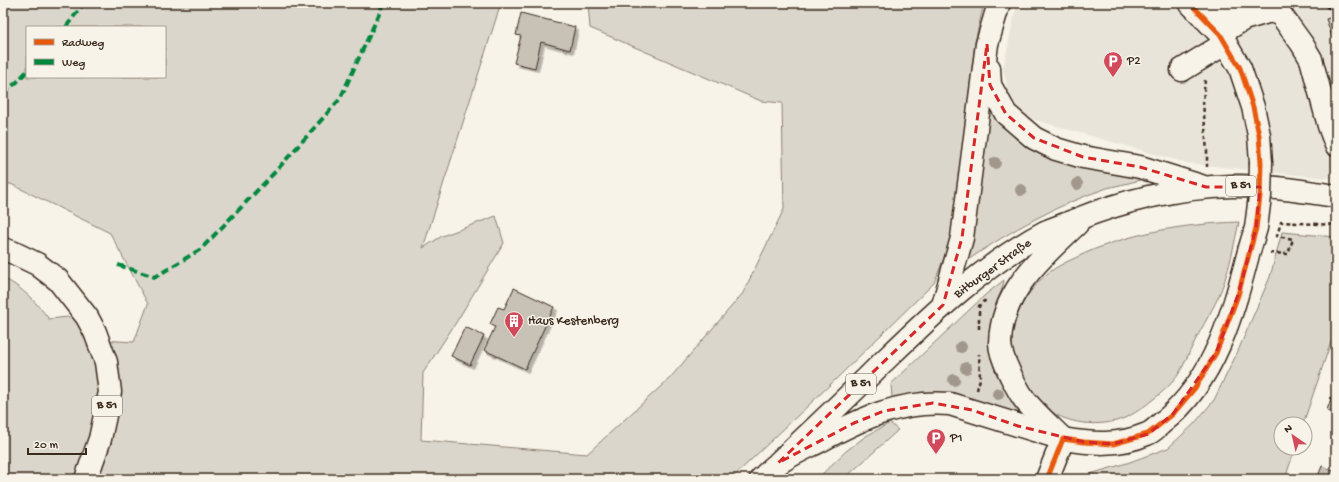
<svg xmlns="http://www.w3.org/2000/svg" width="1339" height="482" viewBox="0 0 1339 482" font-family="'Gochi Hand',sans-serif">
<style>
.built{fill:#e9e4d9}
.green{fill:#dbd6cb;stroke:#8b8074;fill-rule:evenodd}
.building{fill:#c8c1b6;stroke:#3b2a1e;filter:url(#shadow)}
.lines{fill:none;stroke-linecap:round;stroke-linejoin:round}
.minor-casing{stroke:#3b2a1e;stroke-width:25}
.major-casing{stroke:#3b2a1e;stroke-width:25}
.path{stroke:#3b2a1e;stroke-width:2.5;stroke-dasharray:4 3;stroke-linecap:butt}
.minor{stroke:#f7f3e8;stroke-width:22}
.major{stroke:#f7f3e8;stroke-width:22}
.minor-bridge-casing{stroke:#3b2a1e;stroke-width:25;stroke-linecap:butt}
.minor-bridge{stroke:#f7f3e8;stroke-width:22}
.quiet{stroke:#00873e;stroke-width:4;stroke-dasharray:8 4;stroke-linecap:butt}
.cycleway-casing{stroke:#f7f3e8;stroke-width:8}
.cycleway{stroke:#e8590c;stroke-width:5}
.tree{fill:#a1978c}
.marked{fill:none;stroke:#d62828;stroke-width:3;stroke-dasharray:8 5;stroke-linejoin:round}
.labels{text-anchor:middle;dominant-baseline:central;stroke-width:3;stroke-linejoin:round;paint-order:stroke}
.shield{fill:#f7f3e8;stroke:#73665b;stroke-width:1}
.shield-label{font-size:12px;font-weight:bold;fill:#3b2a1e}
.poi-label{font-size:13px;fill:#3b2a1e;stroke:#f7f3e8;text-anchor:start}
.street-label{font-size:13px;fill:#3b2a1e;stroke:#f7f3e8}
</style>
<defs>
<filter id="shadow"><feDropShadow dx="3.5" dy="3.5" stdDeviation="0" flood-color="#0004"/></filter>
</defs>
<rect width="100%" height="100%" fill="#f7f3e8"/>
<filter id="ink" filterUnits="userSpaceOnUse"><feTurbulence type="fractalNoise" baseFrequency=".025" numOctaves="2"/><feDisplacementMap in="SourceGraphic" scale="8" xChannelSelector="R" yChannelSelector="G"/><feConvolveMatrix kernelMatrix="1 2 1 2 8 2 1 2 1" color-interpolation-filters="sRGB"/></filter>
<g filter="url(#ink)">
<path class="built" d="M1017,3H1336V179L1186,163L1021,116L1010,99L1003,69Z"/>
<path class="green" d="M3,3H501L423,248L442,236L496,216L504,243L457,321L423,373L421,440L587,454L670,378L743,293L784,209L782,103L761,101L590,28L588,3H984L975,42L952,238L934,283L834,381L731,479H3V278C22,287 36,302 49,319L78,316L87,339L134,342L148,304L110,233L11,184H3ZM27,27H165V77H27Z
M988,105L1004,126L1017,140L1038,152L1143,179C1131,183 1119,185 1107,188C1057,205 1011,230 968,260H963Z
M1239,222C1234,244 1230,267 1222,288C1215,307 1202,326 1193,345C1188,354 1184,366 1178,375C1170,387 1156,397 1146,405C1137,412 1127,418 1116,421C1088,428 1054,421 1035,398C1032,394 1029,388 1026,384C1023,378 1018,372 1016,366C1004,331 1021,296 1048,273C1056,267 1066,262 1075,258C1126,233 1183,224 1239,222Z
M1282,232L1336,237V327L1303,424H1281V448H1295L1285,479H1083L1090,474L1127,463L1168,448L1194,424L1214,400L1238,351L1270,277Z
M1004,280C1003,291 996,299 995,309C992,325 990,352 994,367C1000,386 1014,402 1026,416L909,395L892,398L891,384L985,295Z
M890,423L898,430L844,479H817L846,451L866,436Z"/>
<path class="building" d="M521,13L575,27L570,50L541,42L535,68L514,63L521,36L516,35Z
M1336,16V48L1326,19Z
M514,288L554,307L525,369L484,350L495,327L490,324L498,307L504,309Z
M465,327L484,336L470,365L451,356Z
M1336,385V414L1327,410Z
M1322,466L1336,472V479H1317Z"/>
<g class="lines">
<g class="minor-casing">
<path id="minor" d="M1190,3L1220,34L1240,68L1253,107L1259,135L1261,163
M1204,18L1234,3
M1220,34L1244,19L1271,11L1281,15L1302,44L1311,59L1329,126L1336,145
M1182,70L1226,43
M1047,479L1063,439C1092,444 1119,446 1147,434C1153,432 1158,426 1163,422C1215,381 1233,312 1249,251"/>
</g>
<g class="major-casing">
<path id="major" d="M989,68L990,85L1006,114L1034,138L1056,149L1083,157L1140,167L1201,186
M3,249L12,252L37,264L58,280L87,317L95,332L106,362L110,392L100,439L86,479
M943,305L962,238L987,44L999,3
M1062,438C1051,427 1033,411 1024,399C1016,387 1000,357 1000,343C1001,291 1042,257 1077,224
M778,463C813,430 848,397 882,363C932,315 983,265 1045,232C1054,228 1064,225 1073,221C1121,201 1179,187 1232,186C1267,185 1301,191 1336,196
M761,479C767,474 772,467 779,463C792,454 806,448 820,441C862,418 901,400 950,404L1063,439"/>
</g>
<path class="path" d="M1320,3L1336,12
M1205,80L1203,102L1207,152V167
M1270,253L1288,254L1293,239L1277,236L1281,222L1336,225
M979,329V306L984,301L987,302
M977,390L980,379L979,354"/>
<use href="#minor" class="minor"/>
<use href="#major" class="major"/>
<g class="minor-bridge-casing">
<path id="minor-bridge" d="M1249,251L1256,228L1260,196L1261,163"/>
</g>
<use href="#minor-bridge" class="minor-bridge"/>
<path class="quiet" d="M66,27L84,3
M3,93L17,82L27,71
M118,265L155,277L201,249L275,172L340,99L381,10L382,3"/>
<g class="cycleway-casing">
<path id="cycleway" d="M1047,479L1063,439L1084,442L1113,444L1148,434L1173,414L1195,388L1216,353L1238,295L1256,228L1260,196L1261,163L1259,135L1253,107L1240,68L1220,34L1190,3"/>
</g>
<use href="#cycleway" class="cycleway"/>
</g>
<g class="tree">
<circle cx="995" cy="163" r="6"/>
<circle cx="1077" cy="184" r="6"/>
<circle cx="1021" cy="190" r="6"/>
<circle cx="961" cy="347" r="6"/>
<circle cx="966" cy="368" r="6"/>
<circle cx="954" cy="380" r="6"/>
<circle cx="998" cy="394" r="6"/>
</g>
</g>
<path class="marked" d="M987,44L990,85L1006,114L1034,138L1083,157L1140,167L1206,187H1260L1256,228L1238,295L1216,353L1173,414L1148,434L1113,444L1084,442L1018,426L972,410L933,403L884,411L854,423L778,463L943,305L962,238Z"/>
<defs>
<g id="parking-pin" transform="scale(1)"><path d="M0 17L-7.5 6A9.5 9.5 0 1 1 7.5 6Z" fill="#d1495b" stroke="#f7f3e8"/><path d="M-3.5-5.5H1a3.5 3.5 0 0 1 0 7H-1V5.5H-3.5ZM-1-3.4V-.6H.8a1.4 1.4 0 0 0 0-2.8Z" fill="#fff"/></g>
<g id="building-pin" transform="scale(1)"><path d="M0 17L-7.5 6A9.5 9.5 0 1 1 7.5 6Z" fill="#d1495b" stroke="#f7f3e8"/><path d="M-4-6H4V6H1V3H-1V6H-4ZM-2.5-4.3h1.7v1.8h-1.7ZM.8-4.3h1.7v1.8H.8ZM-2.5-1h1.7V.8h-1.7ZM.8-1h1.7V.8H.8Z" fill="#fff"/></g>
</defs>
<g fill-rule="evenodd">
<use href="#parking-pin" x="1113" y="61"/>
<use href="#building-pin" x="514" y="321"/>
<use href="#parking-pin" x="936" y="438"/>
</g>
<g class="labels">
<g class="shield">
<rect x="1226" y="176" width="30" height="20" rx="3"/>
<rect x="846" y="374" width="30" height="20" rx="3"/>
<rect x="92" y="396" width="30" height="20" rx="3"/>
</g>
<g class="shield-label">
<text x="1241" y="186">B 51</text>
<text x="861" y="384">B 51</text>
<text x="107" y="406">B 51</text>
</g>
<g class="poi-label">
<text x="1127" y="61">P2</text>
<text x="528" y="321">Haus Kestenberg</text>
<text x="950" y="438">P1</text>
</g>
<g class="street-label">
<text transform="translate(993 269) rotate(-36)">Bitburger Straße</text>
</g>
</g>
<rect width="1339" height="482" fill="none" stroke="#f7f3e8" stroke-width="16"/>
<rect x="8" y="8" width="1323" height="466" fill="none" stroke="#3b2a1e" stroke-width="1.5" filter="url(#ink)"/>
<rect x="26" y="26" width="140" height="52" fill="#f7f3e8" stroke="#aca397"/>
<rect x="34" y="39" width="20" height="6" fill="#e8590c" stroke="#aca397"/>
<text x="62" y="46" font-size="12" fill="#3b2a1e">Radweg</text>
<rect x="34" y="59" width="20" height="6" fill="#00873e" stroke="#aca397"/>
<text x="62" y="66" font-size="12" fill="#3b2a1e">Weg</text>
<g transform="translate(1293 436) rotate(326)"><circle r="19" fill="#f7f3e8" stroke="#aca397"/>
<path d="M0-3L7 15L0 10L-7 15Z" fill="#d1495b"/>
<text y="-6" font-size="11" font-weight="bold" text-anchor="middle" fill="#3b2a1e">N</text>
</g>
<path d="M28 448v6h58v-6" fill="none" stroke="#3b2a1e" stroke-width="2"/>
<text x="34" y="448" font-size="12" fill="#3b2a1e" stroke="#f7f3e8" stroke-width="3" paint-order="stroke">20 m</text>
</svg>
